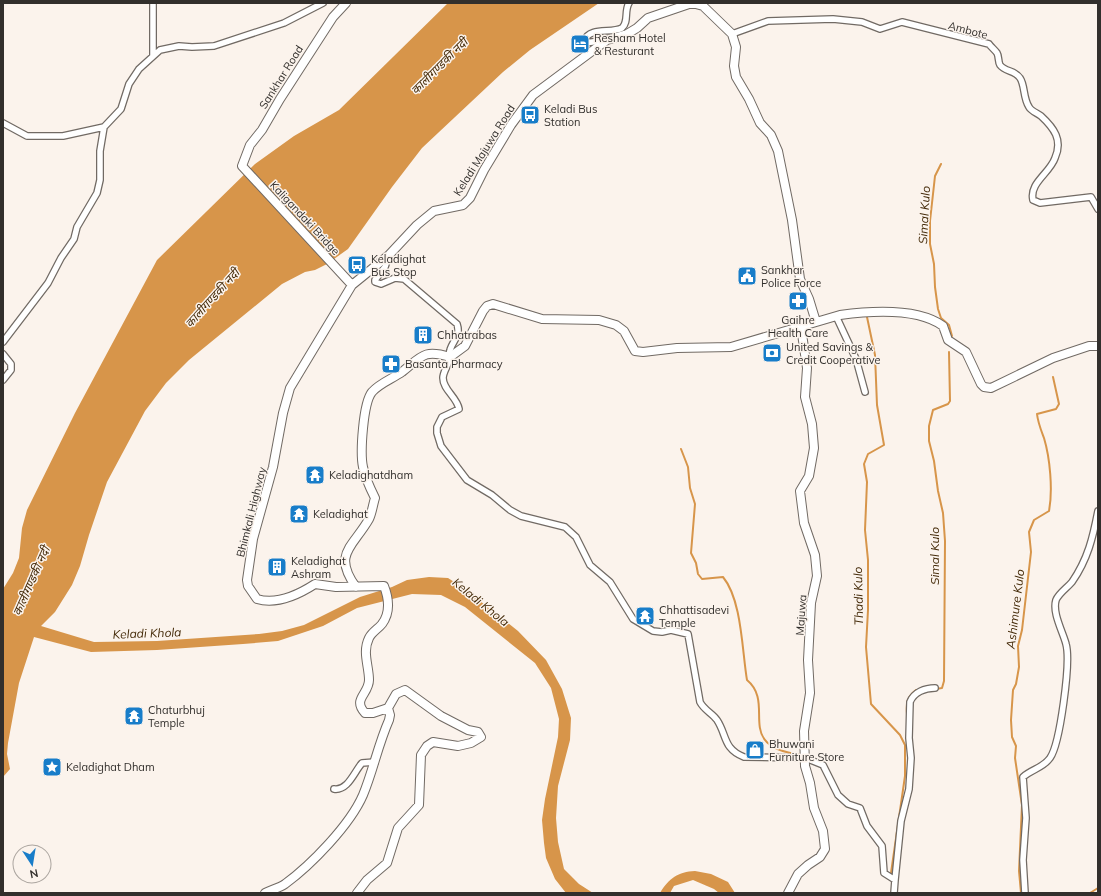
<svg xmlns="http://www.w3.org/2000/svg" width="1101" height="896" viewBox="0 0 1101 896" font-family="Mulish,'Noto Sans Devanagari',sans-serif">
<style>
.water{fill:#d7954a}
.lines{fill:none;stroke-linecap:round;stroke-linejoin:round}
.stream{stroke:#d7954a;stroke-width:2}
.street-casing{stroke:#716a64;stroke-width:8}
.secondary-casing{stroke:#716a64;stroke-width:10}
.street{stroke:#fff;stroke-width:5.5}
.secondary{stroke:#fff;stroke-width:8}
.labels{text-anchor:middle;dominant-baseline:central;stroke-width:3;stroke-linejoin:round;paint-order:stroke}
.street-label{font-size:11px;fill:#322f2c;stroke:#fbf3ec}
.poi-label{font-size:11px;fill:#322f2c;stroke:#fbf3ec;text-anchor:start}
.water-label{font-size:12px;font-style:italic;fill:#432907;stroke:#fbf3ec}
</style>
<rect width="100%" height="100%" fill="#fbf3ec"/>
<path class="water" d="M448,3H599L530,50L503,72L422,148L392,187L348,249L327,264L315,270L305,272L282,284L189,360L166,383L145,411L107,482L89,535L80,566L72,585L55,612L41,626L94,642L157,641L259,634L282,631L304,625L360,597L392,587L407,580L429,577L448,578L465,589L518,631L546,660L562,689L571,718L570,740L558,786L556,818L558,842L564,869L579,884L593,893H566L555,879L546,858L544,843L542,820L545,799L558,737L559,719L551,688L535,663L465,607L441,595L412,594L357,608L323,626L278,641L243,644L157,650L91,652L34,637L19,683L8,743L7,754L10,769L3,777V589L13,573L19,558L22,528L27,510L75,413L157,260L255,164L294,136L339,110Z
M695,871L711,874L728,882L735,893H719L714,889L693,880L674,886L670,893H660C669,878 678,872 695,871Z"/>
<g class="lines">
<path class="stream" d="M941,164L935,176L930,221V244L934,264L935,287L938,309L941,318L949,325L952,336
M867,317L875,355L877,405L884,445L868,454L864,464L867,482L865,530L868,560V610L866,647L871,704L900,735L905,745V776L891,873
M681,449L688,467L690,488L695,504L691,553L696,563L698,574L702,579L723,577C742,600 742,651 747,680C777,705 732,746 801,755
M936,689L942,688L944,681L945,541L943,513L938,491L934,461L929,441V426L933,410L948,404L950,401L949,352
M907,714C906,703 907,697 916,690H918
M1021,893L1019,871L1022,805L1015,758L1016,746L1012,737L1011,720L1013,690L1016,684L1019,667L1018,646L1022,630L1031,552L1029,532L1034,520L1049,511C1053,490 1050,458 1044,438C1041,430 1038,423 1037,414L1056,409L1059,404L1053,377
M1090,893L1098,888"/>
<g class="street-casing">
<path id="street" d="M153,3V55
M732,34L768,21L833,19L862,22L880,29L902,22L989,44C991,47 995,50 997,53C999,56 998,62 1000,65C1005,72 1015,70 1020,78C1025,85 1023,98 1029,107C1031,111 1037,113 1041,116C1054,128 1063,140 1055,158C1050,173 1029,183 1033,200L1040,203L1091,197L1098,209
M607,40L585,43L584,41C590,26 611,34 622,28C629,22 624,11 629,3
M3,123L27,136H63L104,127
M389,255L385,267L375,280V282L381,284L395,278L404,279L457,324C461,336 453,340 450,350C449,353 450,357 449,360C448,366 443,372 443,378C443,390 457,397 459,409L442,417L437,427V433L441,446L467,480L492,495L510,510L521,516L565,527L576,537L590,565L610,582L633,619L653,631L662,632L671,630L688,634L700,702C704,710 712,713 717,720C727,735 723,749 744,757L805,758L813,761L823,765L838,795L848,804L860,808L867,826L882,846L884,873L895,880L894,893
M836,316L856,359L865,392
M3,342L48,283L61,258L74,239L77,227L97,193L100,180V151L104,127L121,109L129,84L139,69L160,50L179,46L192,47L214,46L284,23L323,3
M3,354L11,364V370L3,380
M334,789C348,791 354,772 362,763L375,762
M895,880L901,821L909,789L911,758L909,738L910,702C914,692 925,688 935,688
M1025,893L1023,860L1026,818L1023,777C1032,769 1043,768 1050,758C1060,744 1071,662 1066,644C1063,632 1052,613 1056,600C1059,593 1067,588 1072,582C1088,559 1093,537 1098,511"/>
</g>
<g class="secondary-casing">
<path id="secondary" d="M346,3L333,17L280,99L262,130L250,145L242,166L352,285
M356,587C332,554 353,547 369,519C372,513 373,504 375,498C370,488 365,478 363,467C360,453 363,403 372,392C380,383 392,379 402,372C422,356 424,349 450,357L465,346L483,311L487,306L493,304L542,319L599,320L616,325L624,331L635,351L643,352L677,348L731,347L840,315C870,311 918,308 943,326L948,340L966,352L981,384L984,387L991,388L1053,358L1089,346H1098
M265,893C271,890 279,888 285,884C311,865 350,825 363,795C373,771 378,745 389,720L390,715L388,708
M357,893L367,880L387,863L398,828L419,805L421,755L427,746L433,742L458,746L471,743L481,737L478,732L468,730L441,716L405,690L396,694L388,708L373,713H365C352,699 369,694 369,680C369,666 362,652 369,638C372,632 378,629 382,624C391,612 389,599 384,586L336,587L315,584C298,595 277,605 257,599L248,586L247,580L253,539L273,467L283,413L290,388L352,285L389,255L417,225L434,211L463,205L470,198L484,170L511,125L533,95L607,40L627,34L637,28L648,18L692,3L703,6L732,34L736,47L734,66L736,77L749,99L760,123L771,135L778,151L792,220L800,279L809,299L816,322
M788,893L798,874L808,865L820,857L825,849L823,831L814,808L810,783L805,766L804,731L810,693L808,660L811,603L817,576L815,555L804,523L800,491L809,476L814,448L812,424L805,397L807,368L801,327"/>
</g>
<use href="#street" class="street"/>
<use href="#secondary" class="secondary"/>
</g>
<defs>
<g id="hotel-square" transform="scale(1)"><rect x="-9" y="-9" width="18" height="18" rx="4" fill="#187dc9" stroke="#fbf3ec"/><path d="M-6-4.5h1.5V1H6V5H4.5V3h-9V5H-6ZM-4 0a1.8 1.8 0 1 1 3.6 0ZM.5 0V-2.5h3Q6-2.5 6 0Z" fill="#fff"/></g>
<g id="bus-square" transform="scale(1)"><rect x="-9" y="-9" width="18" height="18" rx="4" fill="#187dc9" stroke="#fbf3ec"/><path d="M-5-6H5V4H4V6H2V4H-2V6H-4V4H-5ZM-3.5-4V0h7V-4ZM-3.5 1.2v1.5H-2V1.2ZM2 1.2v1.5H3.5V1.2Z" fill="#fff"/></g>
<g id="civic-square" transform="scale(1)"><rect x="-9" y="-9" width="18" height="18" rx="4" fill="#187dc9" stroke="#fbf3ec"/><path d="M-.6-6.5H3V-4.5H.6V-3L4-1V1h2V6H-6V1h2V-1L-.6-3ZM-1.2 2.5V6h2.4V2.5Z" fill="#fff"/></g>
<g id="pharmacy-square" transform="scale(1)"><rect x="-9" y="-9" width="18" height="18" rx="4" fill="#187dc9" stroke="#fbf3ec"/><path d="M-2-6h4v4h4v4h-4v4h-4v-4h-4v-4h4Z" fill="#fff"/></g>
<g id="building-square" transform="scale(1)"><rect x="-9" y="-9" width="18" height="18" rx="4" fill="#187dc9" stroke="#fbf3ec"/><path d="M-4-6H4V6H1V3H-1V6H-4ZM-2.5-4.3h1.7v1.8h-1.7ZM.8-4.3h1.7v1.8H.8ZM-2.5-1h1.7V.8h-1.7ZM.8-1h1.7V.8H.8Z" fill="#fff"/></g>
<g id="bank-square" transform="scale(1)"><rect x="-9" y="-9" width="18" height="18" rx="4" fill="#187dc9" stroke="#fbf3ec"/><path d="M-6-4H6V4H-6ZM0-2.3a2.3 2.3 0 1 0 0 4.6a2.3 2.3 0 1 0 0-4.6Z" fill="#fff"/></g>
<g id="temple-square" transform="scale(1)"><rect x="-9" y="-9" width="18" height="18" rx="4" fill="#187dc9" stroke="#fbf3ec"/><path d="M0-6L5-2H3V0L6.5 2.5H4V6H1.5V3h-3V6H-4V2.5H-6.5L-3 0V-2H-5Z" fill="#fff"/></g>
<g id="shop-square" transform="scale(1)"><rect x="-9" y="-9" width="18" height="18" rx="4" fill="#187dc9" stroke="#fbf3ec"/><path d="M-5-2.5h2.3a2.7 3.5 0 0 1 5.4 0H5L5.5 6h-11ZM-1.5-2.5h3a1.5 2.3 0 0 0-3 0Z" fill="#fff"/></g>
<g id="sight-square" transform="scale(1)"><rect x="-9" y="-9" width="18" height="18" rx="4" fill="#187dc9" stroke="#fbf3ec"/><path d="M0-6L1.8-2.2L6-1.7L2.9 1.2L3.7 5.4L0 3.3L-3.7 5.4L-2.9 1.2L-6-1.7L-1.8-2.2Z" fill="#fff"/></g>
</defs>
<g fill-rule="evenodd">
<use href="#hotel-square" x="580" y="44"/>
<use href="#bus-square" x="530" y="115"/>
<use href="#bus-square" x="357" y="265"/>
<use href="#civic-square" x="747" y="276"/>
<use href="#pharmacy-square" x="798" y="301"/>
<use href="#building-square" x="423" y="335"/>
<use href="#bank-square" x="772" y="353"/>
<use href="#pharmacy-square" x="391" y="364"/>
<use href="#temple-square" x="315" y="475"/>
<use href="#temple-square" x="299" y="514"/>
<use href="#building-square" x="277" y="567"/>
<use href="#temple-square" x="645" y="616"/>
<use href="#temple-square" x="134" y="716"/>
<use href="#shop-square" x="755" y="750"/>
<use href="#sight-square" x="52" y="767"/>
</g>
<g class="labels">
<g class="street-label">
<text transform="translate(968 30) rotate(15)">Ambote</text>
<text transform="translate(281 77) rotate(-58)">Sankhar Road</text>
<text transform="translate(484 150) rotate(-58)">Keladi Majuwa Road</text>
<text transform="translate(305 218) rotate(47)">Kaligandaki Bridge</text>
<text transform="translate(251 512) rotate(-76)">Bhimkali Highway</text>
<text transform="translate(801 615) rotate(-86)">Majuwa</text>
</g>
<g class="poi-label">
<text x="594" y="38">Resham Hotel<tspan x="594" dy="13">&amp; Resturant</tspan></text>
<text x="544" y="109">Keladi Bus<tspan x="544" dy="13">Station</tspan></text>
<text x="371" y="259">Keladighat<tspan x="371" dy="13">Bus Stop</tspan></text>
<text x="761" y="270">Sankhar<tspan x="761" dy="13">Police Force</tspan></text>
<text x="798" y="320" text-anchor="middle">Gaihre<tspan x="798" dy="13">Health Care</tspan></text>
<text x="437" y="335">Chhatrabas</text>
<text x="786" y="347">United Savings &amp;<tspan x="786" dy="13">Credit Cooperative</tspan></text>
<text x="405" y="364">Basanta Pharmacy</text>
<text x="329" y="475">Keladighatdham</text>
<text x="313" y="514">Keladighat</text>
<text x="291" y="561">Keladighat<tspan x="291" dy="13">Ashram</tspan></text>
<text x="659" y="610">Chhattisadevi<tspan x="659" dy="13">Temple</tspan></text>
<text x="148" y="710">Chaturbhuj<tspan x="148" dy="13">Temple</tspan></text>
<text x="769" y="744">Bhuwani<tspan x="769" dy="13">Furniture Store</tspan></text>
<text x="66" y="767">Keladighat Dham</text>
</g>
<g class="water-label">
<text transform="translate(439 66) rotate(-45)">कालीगण्डकी नदी</text>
<text transform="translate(924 215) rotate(-87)">Simal Kulo</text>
<text transform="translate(212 298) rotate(-48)">कालीगण्डकी नदी</text>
<text transform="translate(934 556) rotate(-90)">Simal Kulo</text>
<text transform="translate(31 581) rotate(-66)">कालीगण्डकी नदी</text>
<text transform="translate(858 596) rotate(-91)">Thadi Kulo</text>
<text transform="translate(481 602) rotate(39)">Keladi Khola</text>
<text transform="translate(1015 609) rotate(-83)">Ashimure Kulo</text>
<text transform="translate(147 633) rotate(-2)">Keladi Khola</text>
</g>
</g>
<rect width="1101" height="896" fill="none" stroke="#322f2c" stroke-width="8"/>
<g transform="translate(32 864) rotate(168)"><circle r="19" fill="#fbf3ec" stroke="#aba59f"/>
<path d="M0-3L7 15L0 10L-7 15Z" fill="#187dc9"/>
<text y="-6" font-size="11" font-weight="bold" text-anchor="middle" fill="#322f2c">N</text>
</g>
</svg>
